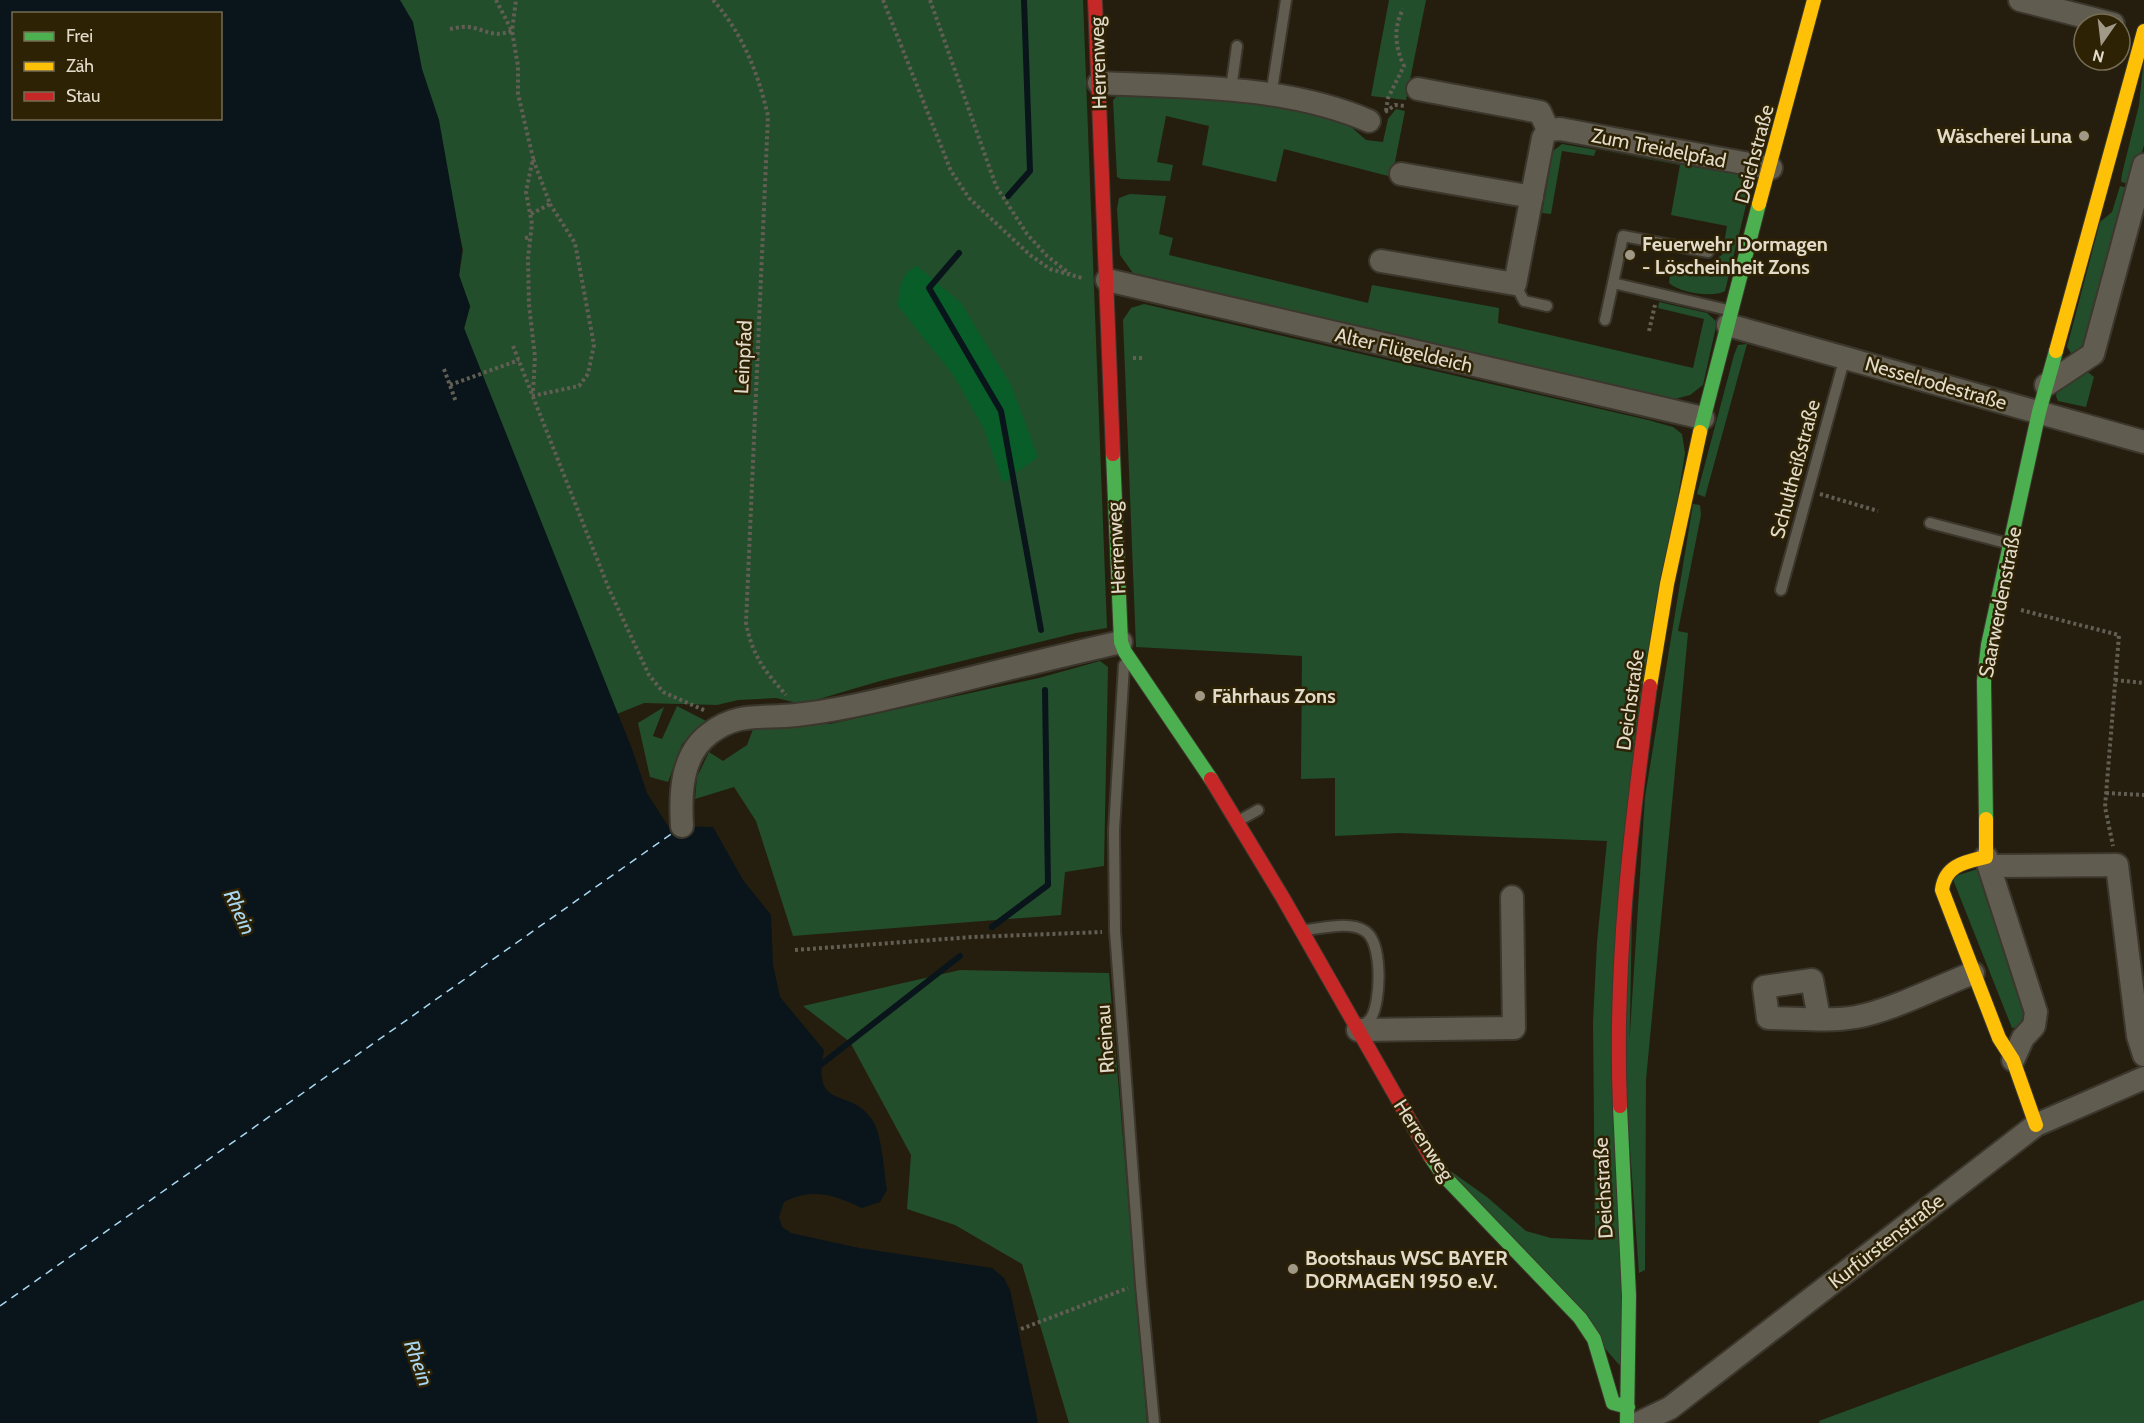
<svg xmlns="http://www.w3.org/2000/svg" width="2144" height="1423" viewBox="0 0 2144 1423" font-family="Cabin,sans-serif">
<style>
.green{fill:#224e2b}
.forest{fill:#085d29}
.water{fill:#09151a;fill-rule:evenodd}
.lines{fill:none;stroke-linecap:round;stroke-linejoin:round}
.stream{stroke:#09151a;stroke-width:6}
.ferry{stroke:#a9d7f2;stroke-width:1.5;stroke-dasharray:8 6;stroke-linecap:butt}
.lane-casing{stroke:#3c372d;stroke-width:14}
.street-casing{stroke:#3c372d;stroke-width:26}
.fast-casing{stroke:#3c372d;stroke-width:16}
.slow-casing{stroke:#3c372d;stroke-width:16}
.jam-casing{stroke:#3c372d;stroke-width:16}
.path{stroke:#625e54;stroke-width:4;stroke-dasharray:3 3;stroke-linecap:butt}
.lane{stroke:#615c50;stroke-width:10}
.street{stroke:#615c50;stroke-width:22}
.fast{stroke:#4caf50;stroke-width:14}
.slow{stroke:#ffc107;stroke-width:14}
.jam{stroke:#c62828;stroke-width:14}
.poi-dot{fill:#a09988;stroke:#2e2205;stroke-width:2}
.labels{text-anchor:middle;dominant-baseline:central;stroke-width:5;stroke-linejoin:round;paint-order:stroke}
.street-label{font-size:20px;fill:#e2dbca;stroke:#2e2205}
.poi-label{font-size:20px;font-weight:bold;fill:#e2dbca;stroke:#2e2205;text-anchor:start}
.water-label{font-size:21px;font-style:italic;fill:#a9d7f2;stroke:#2e2205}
</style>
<rect width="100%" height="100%" fill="#251e0e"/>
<path class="green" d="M399,0H1083L1107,628L1076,633L880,681L802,704L776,698L738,700L717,705L644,703L617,714L464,329L470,307L459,276L463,250L451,194Z
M1389,0H1426L1406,100L1371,96Z
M2144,57V145L2133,185L2121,182L2122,174L2139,105Z
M1132,90L1334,112L1366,140L1383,142L1388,119L1396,109L1405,111L1392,177L1284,149L1276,182L1202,165L1209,126L1166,116L1157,162L1173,165L1170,181L1121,179L1117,177L1113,100L1120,93Z
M1562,144L1753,177L1725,291C1713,298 1680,293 1669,283L1670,274L1677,270L1713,277L1716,259L1722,255L1727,226L1671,215L1680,165L1596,150L1594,156L1562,151L1551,214L1542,213L1553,151Z
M2120,186L2132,189L2090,348L2072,355L2067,347L2100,222L2112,212Z
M1130,194L1166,196L1159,234L1173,238L1169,255L1368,303L1372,285L1499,308L1498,323L1693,368L1704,319L1658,308L1659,302L1707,313L1717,322L1703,385L1690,395L1671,400L1133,273L1120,255L1117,209L1119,198Z
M1144,304L1648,420L1673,427L1682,434L1685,453L1635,766L1623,1369L1445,1167L1487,1197L1526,1231L1551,1238L1593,1240L1595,1236L1593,1022L1597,942L1607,841L1399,833L1335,836V778L1301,779L1302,656L1136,647L1123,320L1131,308Z
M1747,344L1705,497L1697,494L1734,355L1738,345Z
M2083,368L2094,377L2086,407L2058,401L2056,396L2059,384Z
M1693,504L1700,505L1701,515L1678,631L1688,633L1646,1080L1645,1270L1639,1273L1626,1095L1645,797Z
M1100,661L1108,667L1104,866L1065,872L1061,915L793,936L756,821L734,787L695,799L697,777L709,752L723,761L747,745L755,724H830L1039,678Z
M677,706L706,721L682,744L668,782L650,777L638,723L664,707L653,736L662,739Z
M1978,869L2027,1014L2020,1027L2012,1028L1952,877Z
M960,970L1109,973L1147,1423H1069L1022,1264L955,1225L907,1209L911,1155L850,1042L803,1006Z
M2144,1300V1423H1820L1819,1421Z"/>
<path class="forest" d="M917,266L961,303L1011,385L1038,457L1003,483L984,429L954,376L898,306C899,290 900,273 917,266Z"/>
<path class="water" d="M0,0H400L413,22L422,69L439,120L462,249L459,275L470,306L464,328L632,749L647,793L668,826L713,827L743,880L771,915L773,965L780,997L824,1050C811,1114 851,1085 873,1121C882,1135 884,1172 887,1190L880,1202L862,1208C835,1195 812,1187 784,1202L779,1217L782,1227L791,1233L859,1248L992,1268L1004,1278L1010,1290L1038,1423H0ZM14,14H220V118H14Z"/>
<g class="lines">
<path class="stream" d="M1008,196L1030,171L1024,0
M959,253L929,288L1001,411L1041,630
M992,927L1048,885L1045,690
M814,1070L960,956"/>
<path class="ferry" d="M0,1306L674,832"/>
<g class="lane-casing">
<path id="lane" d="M1231,89L1237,46
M1271,96L1286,0
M1613,283L1623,236L1708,252
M1515,284L1524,301L1547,306
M1605,320L1613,283L1728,310
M1930,523L2006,543
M1781,590L1845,357
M1124,665L1114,830L1115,931L1141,1285L1154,1423
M1240,820L1258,810
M1306,930C1324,928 1350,921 1365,931C1383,942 1381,1002 1371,1018C1368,1022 1363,1025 1360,1028"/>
</g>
<g class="street-casing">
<path id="street" d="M2020,0L2113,24
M1099,83C1188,87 1285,85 1369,121
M1418,89L1540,112L1548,130
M1401,174L1532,197
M1381,261L1515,284L1543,138L1548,130L1560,129L1771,168
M1107,280L1703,418
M1728,325L2144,442
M2046,385L2093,354L2144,165
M682,826C680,794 681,755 709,734C738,711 763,719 796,715C844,710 891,697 939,686C999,671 1060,656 1121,642
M1986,857L2036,1012L2034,1026L2023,1038L2013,1060
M1989,866L2117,865L2138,1036L2144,1055
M1819,1018L1812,980L1764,987L1768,1018C1797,1018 1827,1022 1856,1017C1890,1011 1940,986 1973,973
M1358,1030L1514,1028L1512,897
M1639,1423L1670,1408L2036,1125L2144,1078"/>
</g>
<g class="fast-casing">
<path id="fast" d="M1700,432L1759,204
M1113,454L1121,642L1125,652L1211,779
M1986,819L1984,681L1988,645L2039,412L2056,351
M1620,1106L1629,1296L1627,1423
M1430,1156L1443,1175L1580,1318L1594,1339L1613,1403L1628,1407"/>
</g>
<g class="slow-casing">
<path id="slow" d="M1759,204L1814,0
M2056,351L2144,31
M1650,686L1667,584L1700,432
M1986,819V857C1965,862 1945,865 1942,890L1999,1038L2013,1060L2036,1125"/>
</g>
<g class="jam-casing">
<path id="jam" d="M1095,0L1113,454
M1211,779L1283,898L1430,1156
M1620,1106C1614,966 1631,825 1650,686"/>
</g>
<path class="path" d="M496,0L512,31L518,66V94L533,158L526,192L532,224L528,258L529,305L535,357L533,392
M713,0C743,34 758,73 768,116L746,623C753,657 764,670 786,695
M883,0L951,171L969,198L1030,255L1050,269L1082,278
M930,0L996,186L1027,234L1047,256L1070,274
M450,29C456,28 463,26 469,27C488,30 491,38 512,31L516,0
M1386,111L1388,98L1404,66C1395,46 1393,29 1403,9
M1385,112L1395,105L1405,106
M531,214L550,204L533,159
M525,238L531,237
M1649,331L1655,305
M513,346L609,589L649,675L663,692L706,711
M1133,358H1143
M444,369L456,402
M450,385L519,360
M532,396L579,386L588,374L594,345L575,243L550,204
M1820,494L1878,511
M2021,610L2119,635L2105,807L2113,846
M2115,680L2144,683
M2106,793L2144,795
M795,950L973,937L1102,932
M1021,1329L1128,1288"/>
<use href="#lane" class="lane"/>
<use href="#street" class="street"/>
<use href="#fast" class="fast"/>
<use href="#slow" class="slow"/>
<use href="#jam" class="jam"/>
</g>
<g class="poi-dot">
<circle cx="2084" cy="136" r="6"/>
<circle cx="1630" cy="255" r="6"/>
<circle cx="1200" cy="696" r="6"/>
<circle cx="1293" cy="1269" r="6"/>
</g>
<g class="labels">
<g class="street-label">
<text transform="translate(1098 63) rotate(-92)">Herrenweg</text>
<text transform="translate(1659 148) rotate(11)">Zum Treidelpfad</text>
<text transform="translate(1754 154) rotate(-75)">Deichstraße</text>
<text transform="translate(1404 350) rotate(13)">Alter Flügeldeich</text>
<text transform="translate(743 357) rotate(-87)">Leinpfad</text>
<text transform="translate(1936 383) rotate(16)">Nesselrodestraße</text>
<text transform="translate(1795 469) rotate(-75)">Schultheißstraße</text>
<text transform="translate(1116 548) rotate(-93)">Herrenweg</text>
<text transform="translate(2000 602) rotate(-79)">Saarwerdenstraße</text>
<text transform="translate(1630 700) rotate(-82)">Deichstraße</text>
<text transform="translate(1105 1039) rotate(-94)">Rheinau</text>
<text transform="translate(1424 1140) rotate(57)">Herrenweg</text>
<text transform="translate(1603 1188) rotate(-93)">Deichstraße</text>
<text transform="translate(1886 1241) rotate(-38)">Kurfürstenstraße</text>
</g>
<g class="poi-label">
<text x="2072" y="136" text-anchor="end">Wäscherei Luna</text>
<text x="1642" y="244">Feuerwehr Dormagen<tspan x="1642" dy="23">- Löscheinheit Zons</tspan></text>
<text x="1212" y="696">Fährhaus Zons</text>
<text x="1305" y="1258">Bootshaus WSC BAYER<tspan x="1305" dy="23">DORMAGEN 1950 e.V.</tspan></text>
</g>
<g class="water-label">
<text transform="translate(240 912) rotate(65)">Rhein</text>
<text transform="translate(419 1363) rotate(70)">Rhein</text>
</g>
</g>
<rect x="12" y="12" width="210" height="108" fill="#2e2205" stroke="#766c54" stroke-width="1.5"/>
<rect x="24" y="32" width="30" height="9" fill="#4caf50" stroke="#766c54" stroke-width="1.5"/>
<text x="66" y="42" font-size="18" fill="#e2dbca">Frei</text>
<rect x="24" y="62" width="30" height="9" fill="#ffc107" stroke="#766c54" stroke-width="1.5"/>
<text x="66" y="72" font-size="18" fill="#e2dbca">Zäh</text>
<rect x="24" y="92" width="30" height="9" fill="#c62828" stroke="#766c54" stroke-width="1.5"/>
<text x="66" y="102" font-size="18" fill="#e2dbca">Stau</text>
<g transform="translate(2102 42) rotate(194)"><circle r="28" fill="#2e2205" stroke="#766c54" stroke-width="1.5"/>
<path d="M0-4.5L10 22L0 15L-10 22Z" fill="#a09988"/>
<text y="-9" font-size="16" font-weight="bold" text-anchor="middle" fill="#e2dbca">N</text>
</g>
</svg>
